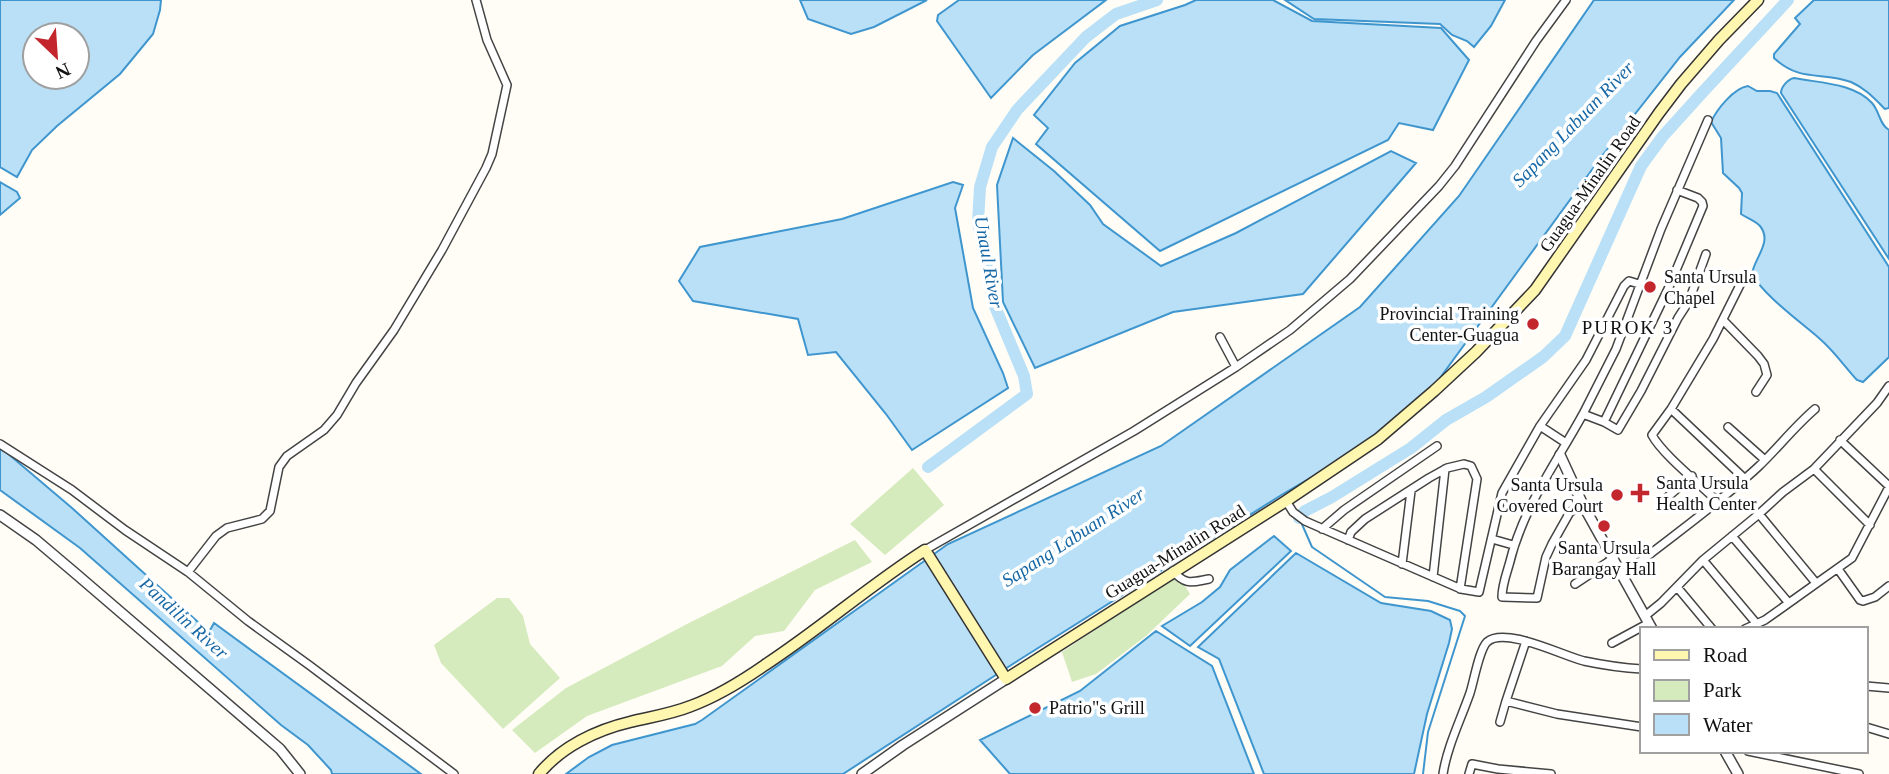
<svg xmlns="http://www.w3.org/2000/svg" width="1889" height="774" viewBox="0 0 1889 774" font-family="Georgia,serif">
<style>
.green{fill:#d5ebbd}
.water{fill:#b9e0f7;stroke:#3f96cf;stroke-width:2;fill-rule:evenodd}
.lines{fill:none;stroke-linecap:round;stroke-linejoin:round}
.stream{stroke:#3f96cf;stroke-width:2}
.river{stroke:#b9e0f7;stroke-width:12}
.minor-casing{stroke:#444;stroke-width:10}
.tertiary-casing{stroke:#444;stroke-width:12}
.secondary-casing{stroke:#333;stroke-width:13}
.minor{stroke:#fff;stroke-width:7}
.tertiary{stroke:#fff;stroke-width:9}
.secondary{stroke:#fff6b0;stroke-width:10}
.poi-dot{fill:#c4262e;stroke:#fff;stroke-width:2.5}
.labels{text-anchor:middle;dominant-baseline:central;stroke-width:7;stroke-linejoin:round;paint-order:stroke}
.street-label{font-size:18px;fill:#111;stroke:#fff}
.poi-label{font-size:18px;fill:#111;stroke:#fff;text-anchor:start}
.water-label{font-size:19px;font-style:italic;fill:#1768a6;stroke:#fff}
.neighbourhood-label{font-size:19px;letter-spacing:2px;fill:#111;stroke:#fff}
</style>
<rect width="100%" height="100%" fill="#fffdf5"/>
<path class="green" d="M913,468L944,505L885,555L850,524Z
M855,540L872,562L815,590L784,631L755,636L722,666L587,716L535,753L512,730L566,688L687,624Z
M1178,575L1190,594L1146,636L1096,674L1072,682L1062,652Z
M497,598H509L523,616L530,644L560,678L503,729L441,663L434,645Z"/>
<path class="water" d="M0,0H161L160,10L153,34L120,74L57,126L32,150L17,177L0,167ZM35,35H77V77H35Z
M800,0H927L874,27L851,34L808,19Z
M959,0H1106L1033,55L991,98L937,21L938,15Z
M1196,0H1273L1312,21L1441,28L1469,60L1433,130L1399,123L1388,140L1160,251L1036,144L1048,128L1034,115L1075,63L1120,26L1185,5Z
M1285,0H1505L1491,26L1474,47L1467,41L1452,35L1440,24L1314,19Z
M1594,0H1734L1680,57L1602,156L1429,393L1346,457L1283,494L1019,660L843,774H566L589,757L612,745L695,724L702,720L948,544L1161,446L1360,307L1459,196Z
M1814,0H1889V108L1885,109C1874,98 1865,88 1851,82C1822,71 1801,83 1774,58V54L1800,24L1795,18Z
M1794,78C1819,83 1854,83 1872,103C1880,112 1879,124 1889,130V259L1781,93C1781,87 1788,79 1794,78Z
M1748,86L1757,91H1770L1777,93L1889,267V357L1863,382L1857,380C1845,367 1834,351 1820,339C1802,323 1763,295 1752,274C1754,258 1773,242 1760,226C1756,221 1747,218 1741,214L1742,193L1739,188L1723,173L1721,138L1711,122C1717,109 1734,88 1748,86Z
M1013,138L1054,171L1090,205L1103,224L1161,266L1236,233L1391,151L1416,163L1303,294L1173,312L1035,368L1003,302L997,185Z
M0,182L17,192L20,198L0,215Z
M953,182L963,185L955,208L973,308L1003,373L1008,388L912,450L886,414L836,352L808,355L798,319L693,301L679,281L700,247L842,219Z
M0,449L6,452L72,508L209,632L214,623L421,774H332L331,770L308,745L281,725L80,548L0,490Z
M1274,536L1291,551L1190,646L1162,626L1202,602L1220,587L1230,570Z
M1296,553L1381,603L1431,611L1450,620L1452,629L1449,643L1427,714L1414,774H1264L1219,659L1198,647Z
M1156,631L1212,666L1254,774H1010L980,740L1080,691Z"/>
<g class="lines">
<path class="stream" d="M1301,522L1312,547L1385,597L1428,601L1460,611L1465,616L1428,732L1423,774"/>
<path class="river" d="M928,467L1027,394L1024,376L994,304L978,222L980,187L992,147L1017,110L1086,37L1116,14L1157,0
M1299,518L1305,511L1332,497L1411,448L1446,420L1486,397L1543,357L1565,336L1641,166L1663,136L1701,94L1788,0"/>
<g class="minor-casing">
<path id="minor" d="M1723,320L1758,356L1764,364L1767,375L1756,392
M1220,337L1236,367
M1671,409L1745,479
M1583,414L1616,349L1661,229L1708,120
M1604,422L1669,287L1703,206L1702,202L1698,198L1677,190
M1540,426L1566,443
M1728,427L1765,460
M1840,440L1889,486
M0,444L72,490L125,530L188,572L248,621L309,665L454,774
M1814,469L1870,525
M1664,500L1692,476
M1286,501L1293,512L1305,521L1461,589L1479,592L1502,493L1540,426L1586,360L1624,286L1629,281L1639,284
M1717,501C1700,484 1662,454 1652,435L1671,409L1713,339L1744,277
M1583,505L1570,512L1552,544L1546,557L1537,598L1502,597C1502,586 1506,575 1509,565C1523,507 1555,465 1583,414L1604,422L1618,430L1641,391L1678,318L1689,301L1706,254
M1759,514L1816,583
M1322,529L1344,510L1437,446
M1732,536L1788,602
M1492,539L1513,545
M1348,540L1351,532L1365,519L1429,478L1447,468L1464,464L1471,466L1477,479L1460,589
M925,550L1134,431L1236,367L1290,330L1350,279L1439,186L1455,166L1536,41L1566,0
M1703,560L1756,623
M1402,564L1411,491
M1838,569L1860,600L1863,601L1875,597L1889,586
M1173,571C1186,586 1192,582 1209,579
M188,572L216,536L227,528L262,519L270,511L279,467L287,456L324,430L337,415L356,383L394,330L442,250L486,168L492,154L507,85L487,40L476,0
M1623,575C1668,539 1716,506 1758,467C1778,448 1794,427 1815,409
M1433,577L1445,469
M1575,584L1614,558
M1677,587L1712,629
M1645,616L1661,603L1703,560L1759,514L1783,492L1814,469L1877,403L1889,386
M1745,629L1765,620L1852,558L1889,487
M1526,641L1506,701L1557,714L1642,727
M1612,643L1649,623
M1866,686L1889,688
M1500,722L1506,701
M1866,727L1889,734
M1748,751L1859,774
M1443,774C1447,747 1461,719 1470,693C1474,681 1479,650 1487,642C1505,626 1563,656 1584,661C1603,665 1623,668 1642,669
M1469,774L1472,764L1498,769L1551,774"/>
</g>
<g class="tertiary-casing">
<path id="tertiary" d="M1560,455L1583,505L1652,629
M0,515L36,540L75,573L280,749L300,774
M1725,751L1738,774
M862,774L903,745L1006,679"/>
</g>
<g class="secondary-casing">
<path id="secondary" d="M539,774C561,747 596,730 630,722C650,717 671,714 691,706C718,696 742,681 765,665C820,629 870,585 925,550L1006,679L1286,501L1378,439L1434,391L1476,352L1535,290L1659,113L1681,84L1719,40L1758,0"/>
</g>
<use href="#minor" class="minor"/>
<use href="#tertiary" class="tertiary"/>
<use href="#secondary" class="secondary"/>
</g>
<g class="poi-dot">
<circle cx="1650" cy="287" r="7"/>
<circle cx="1533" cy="324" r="7"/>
<path d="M1636.5 482.5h7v7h7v7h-7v7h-7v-7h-7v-7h7z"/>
<circle cx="1617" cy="495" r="7"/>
<circle cx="1604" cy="526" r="7"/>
<circle cx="1035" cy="708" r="7"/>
</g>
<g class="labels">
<g class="street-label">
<text transform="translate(1590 184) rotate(-55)">Guagua-Minalin Road</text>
<text transform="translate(1175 552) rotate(-32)">Guagua-Minalin Road</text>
</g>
<g class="poi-label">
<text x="1664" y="277">Santa Ursula<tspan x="1664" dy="21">Chapel</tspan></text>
<text x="1519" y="314" text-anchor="end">Provincial Training<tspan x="1519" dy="21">Center-Guagua</tspan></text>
<text x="1656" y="483">Santa Ursula<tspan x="1656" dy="21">Health Center</tspan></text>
<text x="1603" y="485" text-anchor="end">Santa Ursula<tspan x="1603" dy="21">Covered Court</tspan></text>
<text x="1604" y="548" text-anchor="middle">Santa Ursula<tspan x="1604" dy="21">Barangay Hall</tspan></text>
<text x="1049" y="708">Patrio"s Grill</text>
</g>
<g class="water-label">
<text transform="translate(1573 124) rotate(-46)">Sapang Labuan River</text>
<text transform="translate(989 262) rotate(80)">Unaul River</text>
<text transform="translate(1073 537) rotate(-33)">Sapang Labuan River</text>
<text transform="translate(184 618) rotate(42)">Pandilin River</text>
</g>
<g class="neighbourhood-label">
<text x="1628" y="327">PUROK 3</text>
</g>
</g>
<rect x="1640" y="627" width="228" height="126" fill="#ffffff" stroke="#a0a0a0" stroke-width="2"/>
<rect x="1654" y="650" width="35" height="10" fill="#fff6b0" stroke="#a0a0a0" stroke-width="2"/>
<text x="1703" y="662" font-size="21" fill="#111111">Road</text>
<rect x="1654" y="680" width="35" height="21" fill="#d5ebbd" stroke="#a0a0a0" stroke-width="2"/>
<text x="1703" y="697" font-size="21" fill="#111111">Park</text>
<rect x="1654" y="714" width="35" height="21" fill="#b9e0f7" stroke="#a0a0a0" stroke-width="2"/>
<text x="1703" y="732" font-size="21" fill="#111111">Water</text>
<g transform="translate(56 56) rotate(155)"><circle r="33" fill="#ffffff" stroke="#a0a0a0" stroke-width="2"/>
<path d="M0-5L12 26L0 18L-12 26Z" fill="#c4262e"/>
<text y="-10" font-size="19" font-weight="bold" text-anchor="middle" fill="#111111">N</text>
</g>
</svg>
